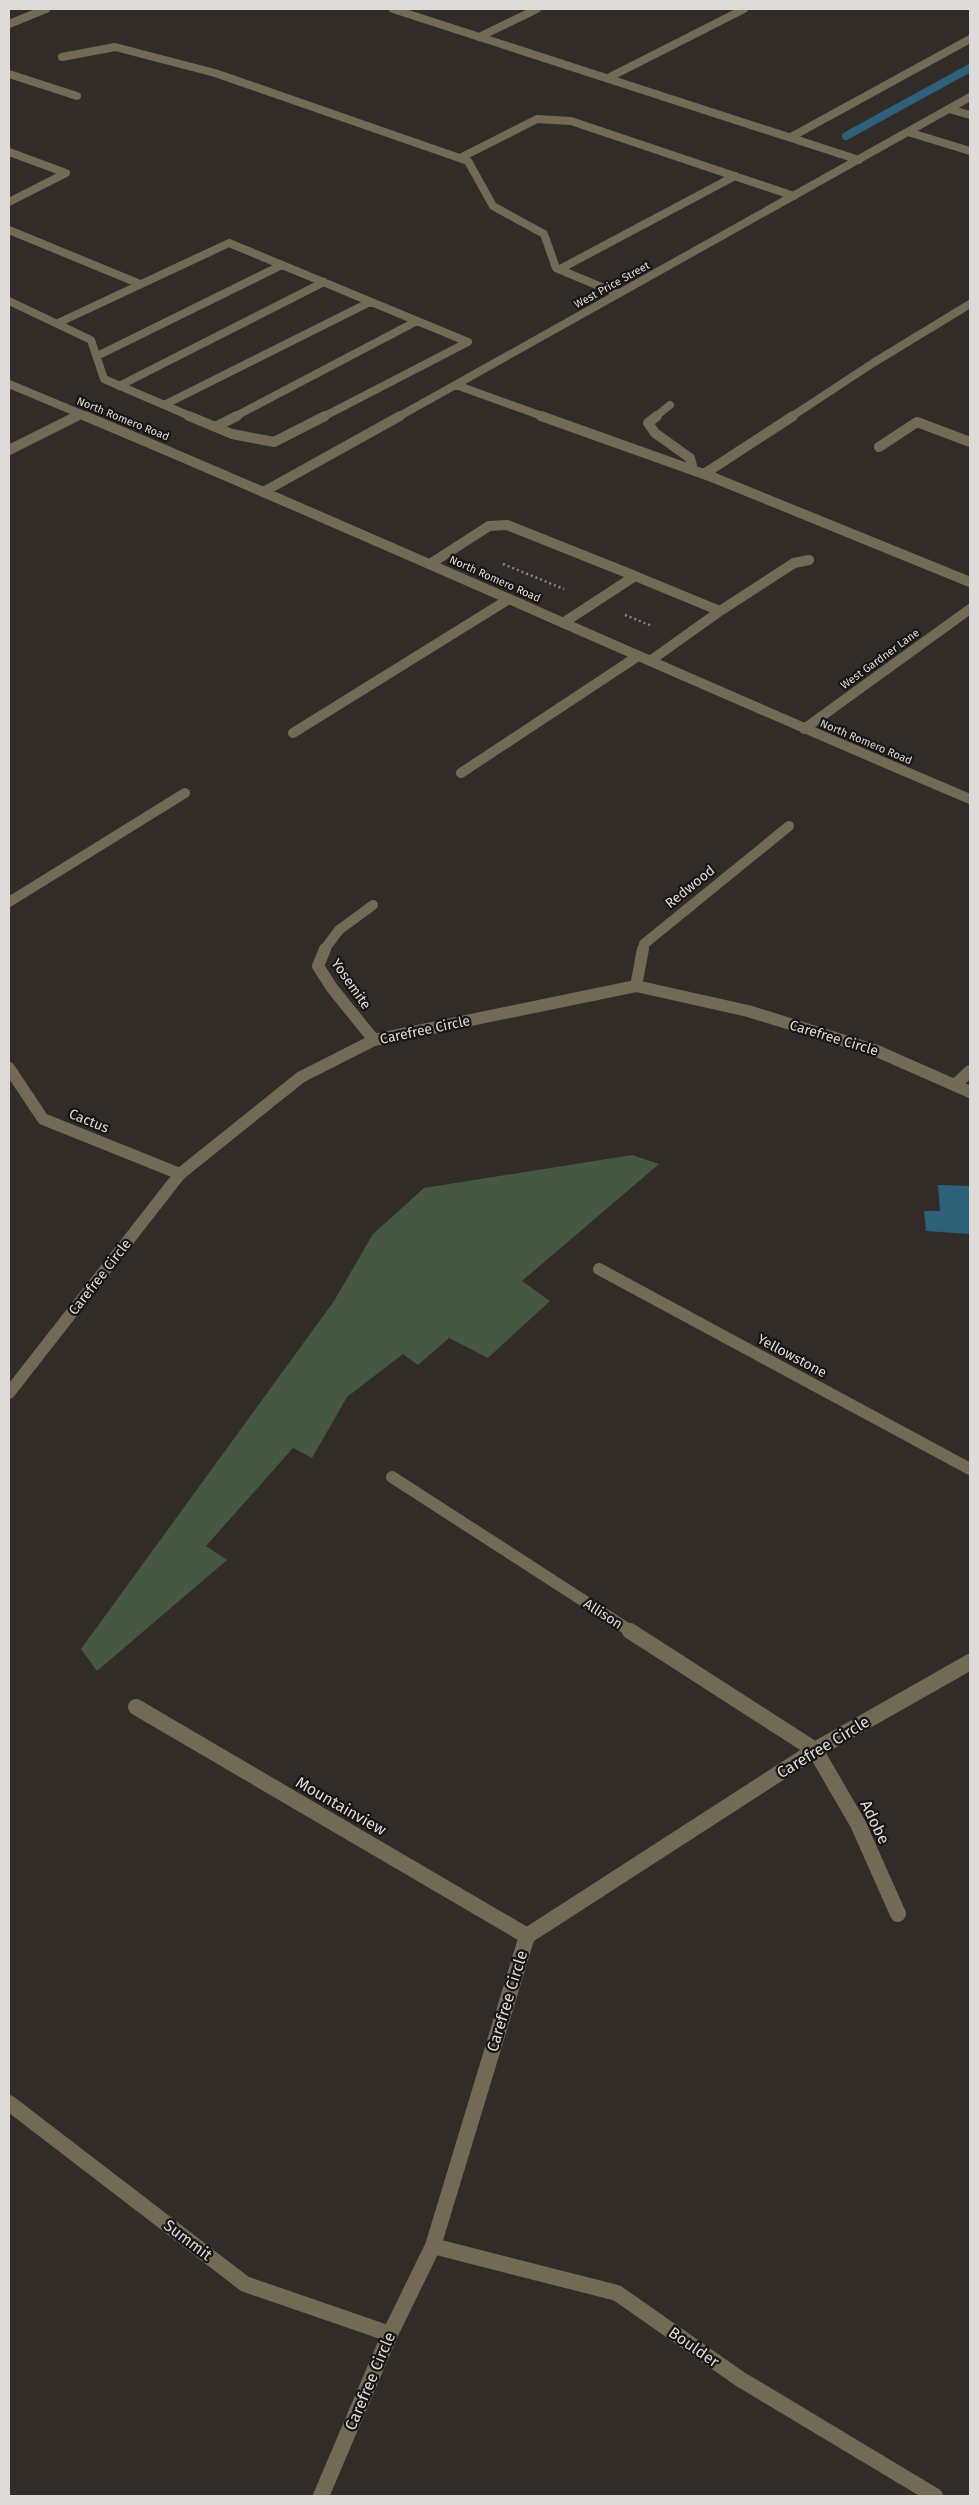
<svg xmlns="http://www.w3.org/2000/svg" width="979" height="2505" viewBox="0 0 979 2505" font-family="'Fira Sans',sans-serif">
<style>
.green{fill:#465742}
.water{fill:#2e6078}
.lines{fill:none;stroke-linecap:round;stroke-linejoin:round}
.stream{stroke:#2e6078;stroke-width:8}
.path{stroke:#888381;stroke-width:2.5;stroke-dasharray:2 3;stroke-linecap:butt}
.minor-far3{stroke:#726957;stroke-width:8}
.minor-far2{stroke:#726957;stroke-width:10}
.minor-far1{stroke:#726957;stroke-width:12}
.minor{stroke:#726957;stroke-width:16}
.labels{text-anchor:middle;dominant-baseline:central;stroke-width:4.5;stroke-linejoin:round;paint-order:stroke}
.far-street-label{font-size:11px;fill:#dfdbd9;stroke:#181514}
.street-label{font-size:14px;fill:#dfdbd9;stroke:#181514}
.near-street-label{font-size:16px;fill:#dfdbd9;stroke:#181514}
</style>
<rect width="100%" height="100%" fill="#322c29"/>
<path class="green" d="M632,1155L659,1164L522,1281L550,1301L488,1358L449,1338L418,1365L403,1354L347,1397L312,1458L293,1448L206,1546L227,1560L97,1671L81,1649L334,1301L373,1234L424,1188Z"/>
<path class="water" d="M938,1185L970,1186V1234L926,1231L924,1211H940Z"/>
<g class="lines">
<path class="stream" d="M846,136L970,68"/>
<path class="path" d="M503,564L564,589
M625,615L652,626"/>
<path class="minor-far3" d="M393,9L859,160
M9,24L46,9
M479,37L537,9
M62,57L115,47L215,73L468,161L493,206L544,234L556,268L618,294
M9,74L77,96
M608,78L744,9
M949,109L970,115
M908,132L970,151
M791,137L970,39
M9,152L66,173L9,202
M460,158L537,119L571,121L794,196
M9,230L140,284
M560,269L735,176
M9,301L91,340L104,379L192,417
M58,323L229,243L468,342L323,417
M97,356L282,265
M9,384L88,417
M456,385L545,417
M119,386L324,282
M164,405L370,302
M74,417L78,415
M234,417L417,321
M398,417L970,97
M655,417L670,405
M791,417L873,363L970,304"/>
<path class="minor-far2" d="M85,416C381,540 674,674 970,799
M189,416L232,434L274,442L325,416
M541,416L712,477L970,582
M657,416L648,423L655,433L690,458L693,470
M215,427L237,416
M879,447L917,422L970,442
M9,450L77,416
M704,474L793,416
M265,491L400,416
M430,564L489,526L507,525L635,576
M563,623L635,576L720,611
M650,661L720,611L794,563L809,560
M804,729L970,609
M293,733L509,599
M461,773L638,656
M9,902L185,793
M324,950L339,930L373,905
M643,950L644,944L789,826"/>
<path class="minor-far1" d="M325,949L318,966L332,988L374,1040
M636,986L643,949
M9,1068L43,1119L180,1174
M955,1085L970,1071
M599,1269L970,1469
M9,1393L180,1174L301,1077L374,1040L636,986L748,1011L877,1051L970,1092
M392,1477L632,1632"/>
<path class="minor" d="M630,1631L815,1750L858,1824L898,1914
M136,1707L527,1936
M9,2103L245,2284L390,2334
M433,2246L617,2293L740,2379L935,2496
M321,2496L390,2334L433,2246L527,1936L815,1750L970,1662"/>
</g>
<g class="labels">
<g class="far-street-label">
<text transform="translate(612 285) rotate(-29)">West Price Street</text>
<text transform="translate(123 419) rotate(22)">North Romero Road</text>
<text transform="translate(495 579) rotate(24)">North Romero Road</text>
<text transform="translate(880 659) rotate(-36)">West Gardner Lane</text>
<text transform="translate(866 742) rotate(23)">North Romero Road</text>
</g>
<g class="street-label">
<text transform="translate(690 887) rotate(-39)">Redwood</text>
<text transform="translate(351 984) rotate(55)">Yosemite</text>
<text transform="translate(425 1030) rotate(-12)">Carefree Circle</text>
<text transform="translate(834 1038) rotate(17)">Carefree Circle</text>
<text transform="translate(89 1121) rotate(22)">Cactus</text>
<text transform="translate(100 1277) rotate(-52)">Carefree Circle</text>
<text transform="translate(792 1356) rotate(28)">Yellowstone</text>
<text transform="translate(603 1614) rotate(33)">Allison</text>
</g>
<g class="near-street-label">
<text transform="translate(823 1747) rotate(-31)">Carefree Circle</text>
<text transform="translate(341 1806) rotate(30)">Mountainview</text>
<text transform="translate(875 1822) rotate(64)">Adobe</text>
<text transform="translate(507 2001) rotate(-73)">Carefree Circle</text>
<text transform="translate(188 2240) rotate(37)">Summit</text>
<text transform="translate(694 2347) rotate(35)">Boulder</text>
<text transform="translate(370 2381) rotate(-67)">Carefree Circle</text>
</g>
</g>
<rect width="979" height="2505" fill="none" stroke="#dfdbd9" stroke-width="20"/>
</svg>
